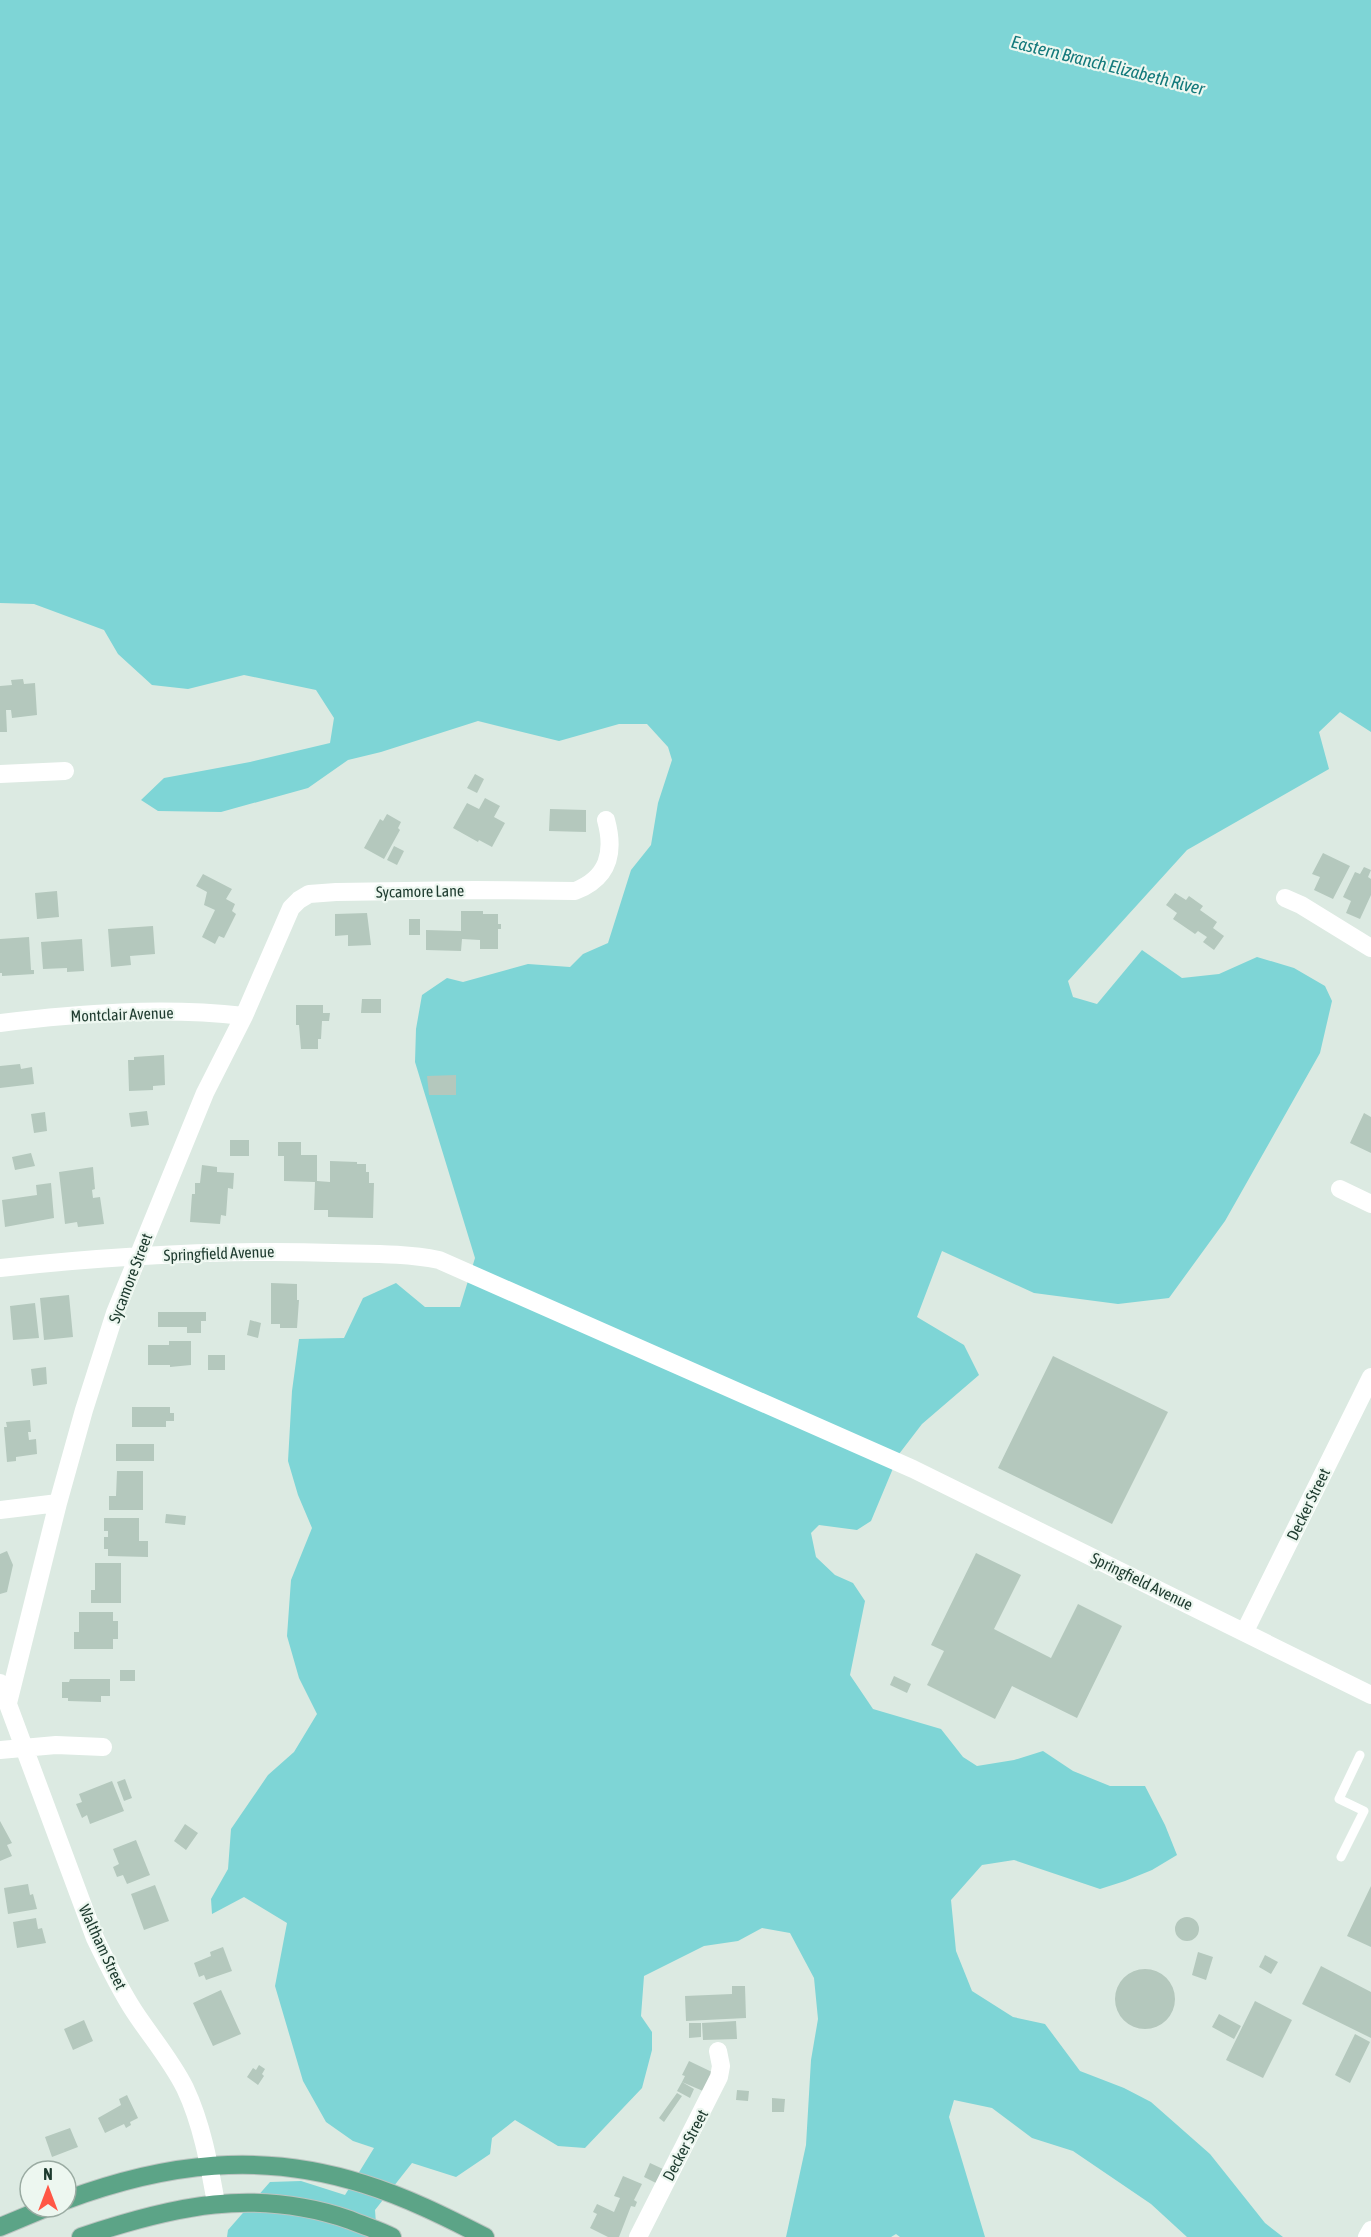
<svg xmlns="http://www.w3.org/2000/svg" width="1371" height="2237" viewBox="0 0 1371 2237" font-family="'Asap Condensed',sans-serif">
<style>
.water{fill:#7ed5d6}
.building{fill:#b4c8bd}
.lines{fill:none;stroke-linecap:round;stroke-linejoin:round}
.primary-casing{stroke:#bbc4c0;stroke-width:20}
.lane{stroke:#fff;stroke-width:9}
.street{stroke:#fff;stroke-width:18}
.primary{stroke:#5ca487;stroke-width:18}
.labels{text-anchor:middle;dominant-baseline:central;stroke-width:4.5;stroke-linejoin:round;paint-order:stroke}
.street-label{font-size:16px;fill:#1d3a2e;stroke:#edf7f0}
.water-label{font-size:18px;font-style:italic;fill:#13797b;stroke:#edf7f0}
</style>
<rect width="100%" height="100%" fill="#dceae2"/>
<path class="water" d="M0,0H1371V732L1340,712L1319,732L1329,769L1187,850L1068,981L1073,997L1097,1004L1142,950L1182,978L1219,974L1257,957L1294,968L1325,986L1332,1001L1320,1053L1225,1221L1169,1298L1118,1304L1034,1293L942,1251L917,1317L964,1345L979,1375L922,1424L899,1454L871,1521L857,1530L819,1525L811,1533L816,1557L835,1575L853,1583L865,1601L850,1675L873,1709L941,1729L963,1757L977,1766L1014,1760L1043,1751L1073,1771L1110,1786H1145L1165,1825L1177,1855L1152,1870L1125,1881L1100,1889L1014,1860L982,1865L951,1900L956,1951L972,1991L1013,2017L1045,2024L1080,2071L1124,2088L1151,2102L1210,2154L1265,2223L1283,2237H1187L1151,2204L1073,2151L1032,2138L992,2108L954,2100L949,2117L985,2237H900L896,2234L891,2237H786L806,2145L811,2060L818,2019L814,1978L790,1933L762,1928L738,1941L704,1946L644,1976L641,2016L652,2032V2050L642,2088L585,2148L558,2146L515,2120L492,2138L490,2154L456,2177L412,2163L375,2210L377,2237H227L228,2230L270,2182L301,2181L345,2195L374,2148L353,2141L326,2122L303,2081L275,1986L287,1923L244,1897L212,1914L211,1899L228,1869L231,1829L268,1775L294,1752L317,1714L299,1678L287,1636L291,1580L312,1528L298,1495L288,1461L292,1391L299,1339L344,1338L363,1298L396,1283L425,1307H460L475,1258L415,1062L416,1029L422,995L447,978L463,982L528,964L570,967L583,954L608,943L631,870L651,845L658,803L672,760L668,747L647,724H619L559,741L478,721L381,752L348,760L308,788L221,812L158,811L141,800L164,778L250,762L330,743L334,718L316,690L244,675L188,689L152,685L118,654L104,630L34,604L0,603Z"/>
<path class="building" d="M23,679L24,684L35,683L37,715L12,718L11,710H6L7,732H0V686L12,685L11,680Z
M475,774L484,779L477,793L467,788Z
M485,798L500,806L494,817L505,823L492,847L479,840L478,842L453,828L467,803L479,809Z
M550,809L586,810V832L549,831Z
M387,814L401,822L398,828L400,830L384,859L364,848L380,819L383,821Z
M394,846L404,851L397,865L387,860Z
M1323,853L1350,866L1333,899L1314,890L1320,877L1312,874Z
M1364,867L1371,870L1368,877L1371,879V895L1360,919L1346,913L1351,901L1343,897L1355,872L1360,874Z
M203,874L232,889L226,899L235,904L232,911L236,914L224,938L219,936L215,944L202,937L215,910L204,905L207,892L196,886Z
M57,891L59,917L37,919L35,893Z
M1175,893L1186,900L1189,896L1203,906L1200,910L1217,922L1213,928L1224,936L1214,950L1203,942L1207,937L1198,931L1195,934L1173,919L1177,913L1166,905Z
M461,911H483V914H498V924H501V929H498V949H480V940L462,939L461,951L426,950V930L461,931Z
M367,913L371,945L348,946V935L335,936V914Z
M409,919H420V935H409Z
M153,926L155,954L130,956L131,965L111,967L108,929Z
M29,937L31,970H34V974L2,976V973H0V939Z
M82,939L84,971L67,972V968L43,969L41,942Z
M362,999H381V1013H361Z
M296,1005H323V1013H330L329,1021H322L321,1039H318V1049H301L299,1025H296Z
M164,1055L165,1085L153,1086V1090L129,1091L128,1060H134V1057Z
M20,1064L21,1069L32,1067L34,1084L0,1088V1066Z
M456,1075V1095H429L427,1076Z
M147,1111L149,1125L131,1127L129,1113Z
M45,1112L47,1131L34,1133L31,1114Z
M1364,1113L1371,1117V1153L1350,1143Z
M230,1140H249V1156H230Z
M278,1142H301V1155H317V1181L330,1182V1161L357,1162V1164H366V1172H369V1183H374L373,1218L328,1217V1210H314L315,1182L284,1181V1156H278Z
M31,1153L35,1166L15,1170L12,1157Z
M202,1165L217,1167V1172L234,1173L233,1189L228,1188L226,1216L221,1215L220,1224L190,1222L192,1194H195V1183H200Z
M93,1167L95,1189L92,1190L93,1198L100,1197L104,1224L78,1227L77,1222L65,1224L59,1172Z
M51,1183L54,1218L5,1227L2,1200L37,1195L36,1185Z
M271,1283L297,1284V1300H299L297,1328H280V1324H271Z
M69,1295L73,1337L44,1340L40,1298Z
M35,1303L39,1338L13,1340L10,1306Z
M158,1312H206V1321H201V1333H187V1327H158Z
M250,1320L261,1323L258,1338L247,1335Z
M169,1341H191V1365L170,1367V1365H148V1345H169Z
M208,1355H225V1370H208Z
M1053,1356L1168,1412L1112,1524L998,1468Z
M46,1367L47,1384L33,1386L31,1369Z
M132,1407H170V1413H174V1421H166V1427H132Z
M30,1420L31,1432H28L29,1440L36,1439L37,1454L16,1457V1461L7,1462L4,1427H7L6,1422Z
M116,1444H154V1461H116Z
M117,1471H143V1510H109V1496H116Z
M166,1514L186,1516L185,1525L165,1523Z
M104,1518H139V1541H148V1557L108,1556V1549H104V1537H108V1531H104Z
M7,1551L13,1565L7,1592L0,1594V1554Z
M976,1553L1021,1575L994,1629L1051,1658L1078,1604L1122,1626L1077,1718L1012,1686L995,1719L927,1685L944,1651L931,1645Z
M95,1563H121V1603H91V1590H95Z
M79,1612H113V1621H118V1639H113V1649H74V1632H79Z
M120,1670H135V1681H120Z
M894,1676L911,1684L907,1693L890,1685Z
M70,1679H110V1696H101V1702L68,1701V1698H62V1682H69Z
M125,1779L132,1798L124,1801L117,1782Z
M112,1781L124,1811L90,1824L87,1815L82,1818L76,1804L82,1802L79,1794Z
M0,1821L12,1843L7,1845L12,1856L0,1861Z
M185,1824L198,1833L186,1850L174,1841Z
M136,1840L150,1875L127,1884L123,1875L117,1877L113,1867L119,1864L113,1849Z
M28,1884L30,1895L33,1894L37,1909L8,1914L4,1888Z
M155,1885L169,1921L144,1930L131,1894Z
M1371,1886V1947L1347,1936Z
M1175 1929a12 12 0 1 1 24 0a12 12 0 1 1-24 0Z
M36,1918L38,1929L42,1928L46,1943L17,1948L13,1922Z
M223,1947L232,1971L206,1980L204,1975L199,1977L194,1963L211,1956L210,1952Z
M1198,1952L1213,1957L1206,1980L1192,1975Z
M1265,1955L1278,1962L1271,1974L1259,1967Z
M1321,1966L1371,1992V2038L1302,2004Z
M1115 1999a30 30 0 1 1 60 0a30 30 0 1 1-60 0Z
M732,1986H745L746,2018L686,2021L685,1996L732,1994Z
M221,1990L241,2034L213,2046L193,2003Z
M1255,2001L1292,2020L1263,2078L1226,2060Z
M1219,2014L1241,2026L1234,2039L1212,2027Z
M84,2020L93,2041L73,2050L64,2029Z
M736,2021L737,2039L703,2040L702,2023Z
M689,2023H701V2037L689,2038Z
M1355,2034L1370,2042L1350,2083L1335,2075Z
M689,2061L712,2072L703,2091L682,2082L685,2076L682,2075Z
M259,2065L265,2069L262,2074L264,2076L258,2085L247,2077L253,2068L256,2070Z
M682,2082L694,2089L690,2098L677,2091Z
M737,2090L749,2091L748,2101L736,2100Z
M677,2093L682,2096L664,2122L659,2118Z
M127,2095L138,2118L130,2122L131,2125L126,2128L124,2124L105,2133L98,2118L121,2105L119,2099Z
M772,2098L785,2099L784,2112H772Z
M70,2128L78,2147L52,2157L45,2137Z
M650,2163L663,2169L656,2183L644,2177Z
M623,2176L642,2184L634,2200L637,2202L635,2207L631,2206L619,2237H608L590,2228L597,2214L593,2212L597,2204L614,2212L620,2198L614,2196Z"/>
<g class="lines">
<g class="primary-casing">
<path id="primary" d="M66,2200C166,2163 261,2151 364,2184C406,2197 446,2217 485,2237
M0,2227L48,2207
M81,2237C173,2206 255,2187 350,2220C364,2226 379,2230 392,2237"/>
</g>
<path class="lane" d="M1341,1857L1364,1811L1339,1799L1360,1755"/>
<path class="street" d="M0,774L65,771
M1285,898L1301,905L1371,948
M0,1023C81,1013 162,1007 244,1016
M1340,1189L1371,1204
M0,1268C111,1256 222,1249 334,1253C369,1254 404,1253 439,1260L913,1469L1371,1695
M0,1510L58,1503
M1245,1631L1371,1377
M0,1683L95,1938C107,1963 119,1988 134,2011C151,2037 171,2060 185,2088C202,2124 209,2164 216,2203
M8,1703L58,1503L84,1410L115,1313L205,1093L244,1016L291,908L299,900L309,894L336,892L474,890L575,891C608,878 615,853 606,820
M0,1750L56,1745L103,1747
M638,2237L719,2077L721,2066L718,2051
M1367,2237L1371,2230"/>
<use href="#primary" class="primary"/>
</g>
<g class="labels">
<g class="street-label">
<text transform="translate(420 891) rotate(-1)">Sycamore Lane</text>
<text transform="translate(122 1014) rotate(-2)">Montclair Avenue</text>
<text transform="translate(219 1253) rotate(-2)">Springfield Avenue</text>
<text transform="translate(130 1278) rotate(-69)">Sycamore Street</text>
<text transform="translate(1308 1504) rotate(-64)">Decker Street</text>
<text transform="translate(1142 1581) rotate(26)">Springfield Avenue</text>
<text transform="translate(103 1947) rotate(65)">Waltham Street</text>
<text transform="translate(685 2145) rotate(-62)">Decker Street</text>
</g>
<g class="water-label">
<text transform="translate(1108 65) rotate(14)">Eastern Branch Elizabeth River</text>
</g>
</g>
<g transform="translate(48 2189)"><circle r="28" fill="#edf7f0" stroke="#9aaba2" stroke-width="1.5"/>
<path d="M0-4.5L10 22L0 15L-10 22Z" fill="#ff5745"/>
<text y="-9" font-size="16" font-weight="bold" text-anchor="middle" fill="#1d3a2e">N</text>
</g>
</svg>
